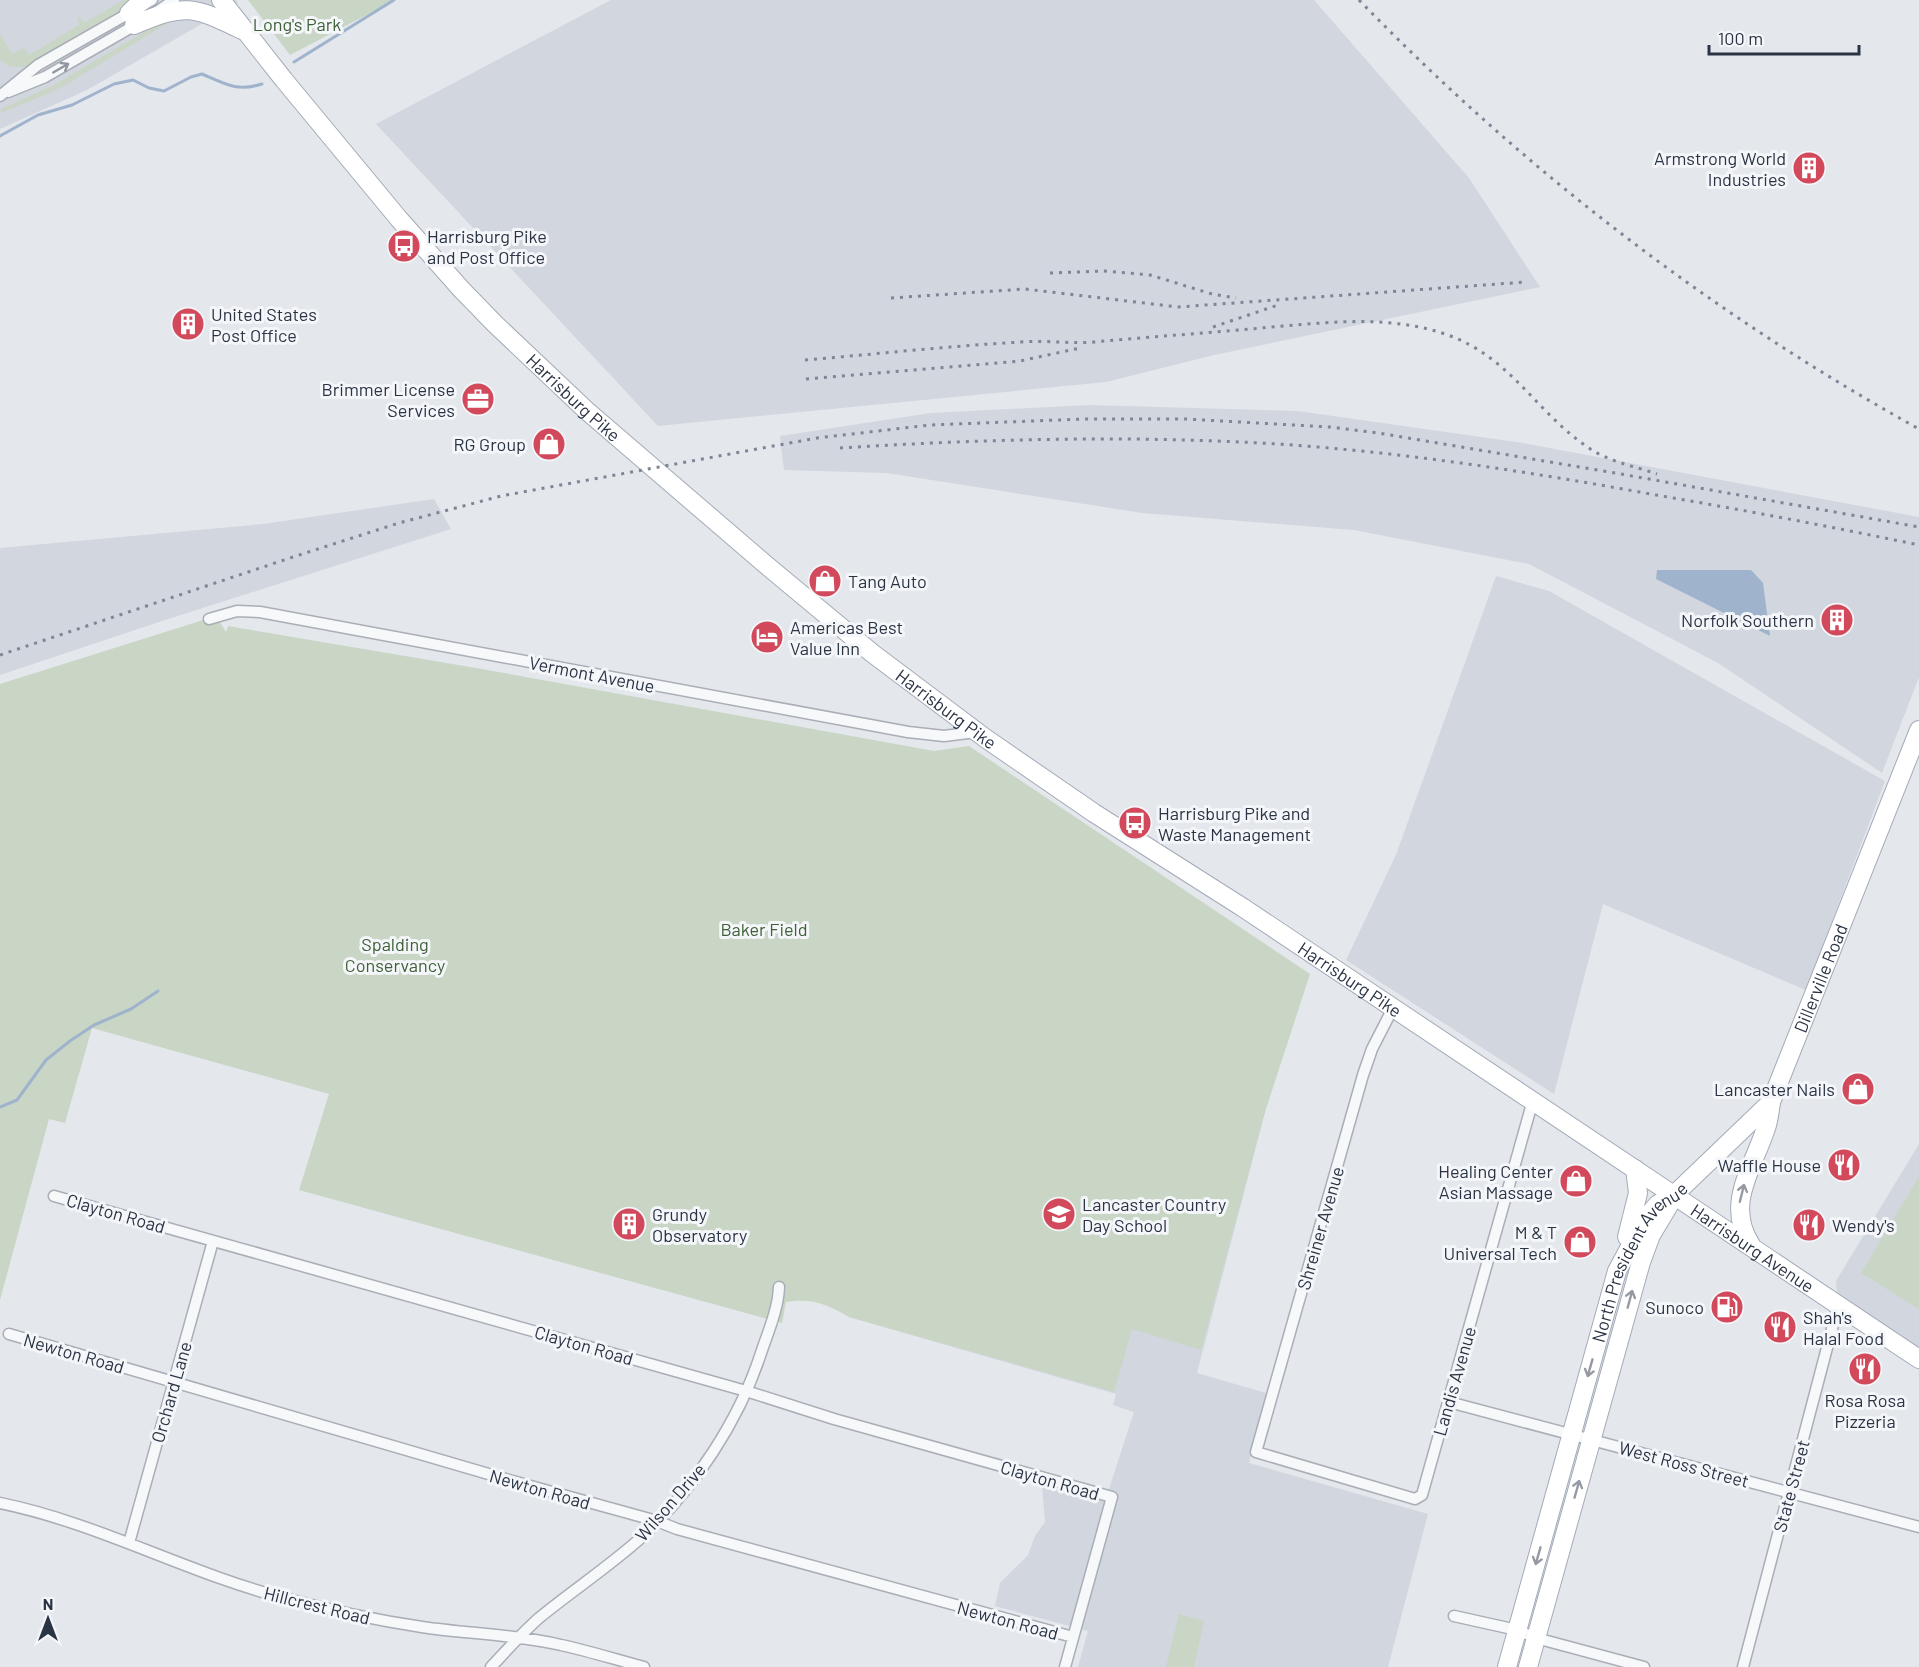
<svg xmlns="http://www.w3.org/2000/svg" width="1919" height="1667" viewBox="0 0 1919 1667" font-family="Barlow,sans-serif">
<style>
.built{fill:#d2d6de}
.green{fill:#c9d6c5}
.water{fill:#9fb4cc}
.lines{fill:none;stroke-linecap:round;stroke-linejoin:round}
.stream{stroke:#9fb4cc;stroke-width:3}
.minor-casing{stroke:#a9aeb7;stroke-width:13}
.primary-casing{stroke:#a3abb8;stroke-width:20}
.minor{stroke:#f7f8fa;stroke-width:10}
.primary{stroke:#fff;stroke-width:18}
.rail{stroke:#7d8696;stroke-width:3;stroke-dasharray:3 6;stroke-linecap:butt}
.oneway{stroke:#9196a0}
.oneway2{stroke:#959aa2}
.labels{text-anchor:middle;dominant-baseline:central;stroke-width:6;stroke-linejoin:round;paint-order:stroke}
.park-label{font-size:18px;fill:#3f6138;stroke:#f4f6f9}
.poi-label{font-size:18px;fill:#2b3445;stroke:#f4f6f9;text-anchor:end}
.street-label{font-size:18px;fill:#2b3445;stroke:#f4f6f9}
</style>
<rect width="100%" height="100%" fill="#e4e7ec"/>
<path class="built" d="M0,0H236L238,3L87,90L0,129Z
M611,0H1314L1469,178L1540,287L1214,355L1106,382L658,426L376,124Z
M1089,405L1298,411L1523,443L1919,517V677L1882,773L1718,663L1529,564L1354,530L1142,513L887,473L784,470L780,436L931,413Z
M434,499L451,529L165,620L0,675V548L263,524Z
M1496,576L1549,591L1885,781L1806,990L1603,904L1554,1094L1346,960L1396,855Z
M930,1048L1265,1112L1197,1373L1266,1393L1249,1463L1428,1514L1388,1667H1078L1088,1631L995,1606L1000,1583L1028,1555L1035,1536L1045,1522L1042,1485L1098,1502L1109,1489L1134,1412L1113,1405L1116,1394L849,1317Z
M1919,1144V1359L1838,1306L1836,1281Z"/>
<path class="green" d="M124,0H135L116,14L26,67H11L0,60V34L12,54L24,48L29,55L79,25L77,17H79L84,23Z
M248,0H395L290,55Z
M166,19L171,21L67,84L52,92L0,113L1,109L54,85Z
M216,616L226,632L228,626L482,669L934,751L969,746L1310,974L1265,1112L1201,1350L1132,1329L1114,1392L849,1317C826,1304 813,1298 786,1302L782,1323L299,1190L329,1094L92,1028L65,1123L49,1119L0,1300V684Z
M1919,1177V1309L1861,1273Z
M1179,1614L1204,1621L1194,1667H1166Z"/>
<path class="water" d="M1657,570H1751L1763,583L1770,636L1656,579Z"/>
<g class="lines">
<path class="stream" d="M294,62L394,0
M0,136L38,115L72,105L114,84L133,80L149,88L164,91L191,77L202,74C225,84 237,92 262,84
M0,1107L17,1100L46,1060L70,1041L94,1025L131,1009L158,991"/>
<g class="minor-casing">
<path id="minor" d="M158,11L174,0
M8,92L45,77L137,24
M0,96L38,65L152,0
M209,619L237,611L260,612L908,732L944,736L976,732
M1393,1008L1372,1049L1363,1075L1256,1452L1415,1499L1422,1495L1533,1100
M54,1196L746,1391L834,1419L1112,1497L1065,1667
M9,1334L516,1482L657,1521L677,1529L1073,1637
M1449,1402L1919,1527
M0,1503C98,1523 187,1573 284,1598C329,1610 375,1620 422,1627C468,1634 515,1634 561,1645C589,1651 617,1660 644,1667
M129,1543L213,1241
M1454,1616L1517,1630L1536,1638L1644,1667
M491,1667C507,1650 522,1633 539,1618C573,1590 610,1566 643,1536C695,1487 739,1421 761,1353C768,1332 778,1310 779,1287
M1743,1667L1838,1306"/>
</g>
<g class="primary-casing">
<g id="primary">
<path id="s1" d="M221,0L284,80L399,219L461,289L495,324L587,411L765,564L872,653L985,738L1094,813L1242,907L1919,1359"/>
<path d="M129,13L143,0"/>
<path d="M134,25C186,3 192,6 242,30"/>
<path d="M1627,1237L1638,1193L1635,1169"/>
<path d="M1751,1245C1724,1203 1754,1167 1767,1125C1769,1118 1770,1110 1771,1102"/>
<path id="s2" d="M1507,1667L1617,1271L1645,1219L1658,1204L1674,1195L1771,1102L1919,730"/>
<path d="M1528,1667L1641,1262L1651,1235L1669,1205"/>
</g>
</g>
<use href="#minor" class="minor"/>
<use href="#primary" class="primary"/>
<path class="rail" d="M1359,0C1524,170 1712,314 1919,429
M1050,273L1104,271L1150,275L1212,294L1236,298
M891,298L1025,289L1178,307L1526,282
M1213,327L1281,304
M805,360C877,354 949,346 1021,342C1046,340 1070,344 1094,342C1150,337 1205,333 1261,328C1323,323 1386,314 1445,334C1510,356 1534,410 1586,446C1606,461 1634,466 1657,474
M806,379L1020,361L1080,348
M840,448C985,439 1131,435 1277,444C1404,452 1530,472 1656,495C1744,510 1832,527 1919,545
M0,655L296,556L399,523L501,496L817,438L930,425L1084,419H1185L1330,427L1378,433L1615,473L1919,527"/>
</g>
<defs><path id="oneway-shaft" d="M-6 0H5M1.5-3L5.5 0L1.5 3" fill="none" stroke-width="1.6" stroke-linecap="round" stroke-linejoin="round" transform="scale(1.5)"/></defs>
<use class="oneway" href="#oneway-shaft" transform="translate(61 68) rotate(-30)"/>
<g class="oneway2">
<use href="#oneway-shaft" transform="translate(1742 1193) rotate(-76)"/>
<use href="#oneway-shaft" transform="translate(1630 1299) rotate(-75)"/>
<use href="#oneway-shaft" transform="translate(1590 1368) rotate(106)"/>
<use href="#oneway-shaft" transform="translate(1577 1489) rotate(-74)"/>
<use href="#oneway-shaft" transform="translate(1538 1556) rotate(106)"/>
</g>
<defs>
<g id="building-disc" transform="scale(1.725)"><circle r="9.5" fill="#d1495b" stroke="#f4f6f9"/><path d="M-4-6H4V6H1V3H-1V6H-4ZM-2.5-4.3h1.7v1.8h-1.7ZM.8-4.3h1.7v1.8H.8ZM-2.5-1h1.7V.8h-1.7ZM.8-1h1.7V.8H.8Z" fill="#fff"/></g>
<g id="bus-disc" transform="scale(1.725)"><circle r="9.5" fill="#d1495b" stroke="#f4f6f9"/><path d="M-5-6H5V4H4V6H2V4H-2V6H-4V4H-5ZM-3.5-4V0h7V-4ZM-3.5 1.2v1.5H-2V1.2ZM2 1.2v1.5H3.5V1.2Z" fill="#fff"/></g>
<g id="office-disc" transform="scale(1.725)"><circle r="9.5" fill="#d1495b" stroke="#f4f6f9"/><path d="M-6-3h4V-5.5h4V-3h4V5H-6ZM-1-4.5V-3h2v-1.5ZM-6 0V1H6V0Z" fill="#fff"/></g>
<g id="shop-disc" transform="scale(1.725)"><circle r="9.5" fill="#d1495b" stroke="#f4f6f9"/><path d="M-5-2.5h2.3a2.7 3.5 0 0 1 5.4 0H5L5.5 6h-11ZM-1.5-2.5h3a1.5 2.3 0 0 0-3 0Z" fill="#fff"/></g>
<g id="hotel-disc" transform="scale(1.725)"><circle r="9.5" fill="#d1495b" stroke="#f4f6f9"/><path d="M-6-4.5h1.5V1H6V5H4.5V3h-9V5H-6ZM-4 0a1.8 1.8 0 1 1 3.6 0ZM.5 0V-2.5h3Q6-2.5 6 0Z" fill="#fff"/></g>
<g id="restaurant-disc" transform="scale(1.725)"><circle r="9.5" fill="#d1495b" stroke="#f4f6f9"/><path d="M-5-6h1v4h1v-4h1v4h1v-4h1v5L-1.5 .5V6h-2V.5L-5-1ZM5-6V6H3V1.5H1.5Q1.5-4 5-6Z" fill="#fff"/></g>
<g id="school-disc" transform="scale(1.725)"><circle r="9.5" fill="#d1495b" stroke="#f4f6f9"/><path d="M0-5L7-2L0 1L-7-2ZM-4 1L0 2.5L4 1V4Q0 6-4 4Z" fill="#fff"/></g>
<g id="fuel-disc" transform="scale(1.725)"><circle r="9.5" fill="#d1495b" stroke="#f4f6f9"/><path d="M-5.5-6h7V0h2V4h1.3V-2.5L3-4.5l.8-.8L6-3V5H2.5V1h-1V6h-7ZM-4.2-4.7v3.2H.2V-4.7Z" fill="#fff"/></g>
</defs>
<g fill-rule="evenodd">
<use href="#building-disc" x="1809" y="168"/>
<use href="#bus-disc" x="404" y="246"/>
<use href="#building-disc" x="188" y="324"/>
<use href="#office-disc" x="478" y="399"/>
<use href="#shop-disc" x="549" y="444"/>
<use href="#shop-disc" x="825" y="581"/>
<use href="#building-disc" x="1837" y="620"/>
<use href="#hotel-disc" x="767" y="637"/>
<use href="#bus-disc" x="1135" y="823"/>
<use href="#shop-disc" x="1858" y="1089"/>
<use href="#restaurant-disc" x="1844" y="1165"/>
<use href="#shop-disc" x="1576" y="1181"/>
<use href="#school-disc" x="1059" y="1214"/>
<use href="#building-disc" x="629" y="1224"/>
<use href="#restaurant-disc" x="1809" y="1225"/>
<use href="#shop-disc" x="1580" y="1242"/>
<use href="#fuel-disc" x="1727" y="1307"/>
<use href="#restaurant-disc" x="1780" y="1327"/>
<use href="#restaurant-disc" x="1865" y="1369"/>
</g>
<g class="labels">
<g class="park-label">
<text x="297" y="24">Long's Park</text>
<text x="764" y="929">Baker Field</text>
<text x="395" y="944">Spalding<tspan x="395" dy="21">Conservancy</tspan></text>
</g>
<g class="poi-label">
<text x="1786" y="158">Armstrong World<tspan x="1786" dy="21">Industries</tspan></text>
<text x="427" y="236" text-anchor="start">Harrisburg Pike<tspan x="427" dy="21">and Post Office</tspan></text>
<text x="211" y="314" text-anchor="start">United States<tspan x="211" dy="21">Post Office</tspan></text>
<text x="455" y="389">Brimmer License<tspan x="455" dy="21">Services</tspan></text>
<text x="526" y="444">RG Group</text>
<text x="848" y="581" text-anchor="start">Tang Auto</text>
<text x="1814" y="620">Norfolk Southern</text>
<text x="790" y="627" text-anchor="start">Americas Best<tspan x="790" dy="21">Value Inn</tspan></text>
<text x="1158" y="813" text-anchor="start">Harrisburg Pike and<tspan x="1158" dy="21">Waste Management</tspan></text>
<text x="1835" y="1089">Lancaster Nails</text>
<text x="1821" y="1165">Waffle House</text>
<text x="1553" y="1171">Healing Center<tspan x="1553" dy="21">Asian Massage</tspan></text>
<text x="1082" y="1204" text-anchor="start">Lancaster Country<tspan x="1082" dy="21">Day School</tspan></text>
<text x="652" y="1214" text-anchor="start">Grundy<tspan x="652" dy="21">Observatory</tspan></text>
<text x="1832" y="1225" text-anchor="start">Wendy's</text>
<text x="1557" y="1232">M &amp; T<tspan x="1557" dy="21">Universal Tech</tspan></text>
<text x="1704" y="1307">Sunoco</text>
<text x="1803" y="1317" text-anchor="start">Shah's<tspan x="1803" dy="21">Halal Food</tspan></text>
<text x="1865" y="1400" text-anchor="middle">Rosa Rosa<tspan x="1865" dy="21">Pizzeria</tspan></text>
</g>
<g class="street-label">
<text stroke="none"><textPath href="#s1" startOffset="532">Harrisburg Pike</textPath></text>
<text transform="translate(592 674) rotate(11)">Vermont Avenue</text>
<text stroke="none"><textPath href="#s1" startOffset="1018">Harrisburg Pike</textPath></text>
<text stroke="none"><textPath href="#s2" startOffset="776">Dillerville Road</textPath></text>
<text stroke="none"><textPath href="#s1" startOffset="1504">Harrisburg Pike</textPath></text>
<text transform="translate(116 1213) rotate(16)">Clayton Road</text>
<text transform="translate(1320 1228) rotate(-74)">Shreiner Avenue</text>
<text stroke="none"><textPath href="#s1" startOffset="1988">Harrisburg Avenue</textPath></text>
<text stroke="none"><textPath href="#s2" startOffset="430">North President Avenue</textPath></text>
<text transform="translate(584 1345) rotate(16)">Clayton Road</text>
<text transform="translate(74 1353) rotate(16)">Newton Road</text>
<text transform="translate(1454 1381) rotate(-74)">Landis Avenue</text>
<text transform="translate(171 1392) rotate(-74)">Orchard Lane</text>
<text transform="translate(1684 1464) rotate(15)">West Ross Street</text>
<text transform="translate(1050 1480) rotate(16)">Clayton Road</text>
<text transform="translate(1791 1486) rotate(-75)">State Street</text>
<text transform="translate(540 1489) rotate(16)">Newton Road</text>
<text transform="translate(670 1502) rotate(-49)">Wilson Drive</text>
<text transform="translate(317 1605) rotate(14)">Hillcrest Road</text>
<text transform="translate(1008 1620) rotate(15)">Newton Road</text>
</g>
</g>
<g transform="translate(48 1619)" stroke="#f4f6f9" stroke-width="4.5" paint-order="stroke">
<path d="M0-4.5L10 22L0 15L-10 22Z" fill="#2b3445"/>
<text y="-9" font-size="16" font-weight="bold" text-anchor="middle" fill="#2b3445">N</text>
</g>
<path d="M1709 45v9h150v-9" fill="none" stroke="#2b3445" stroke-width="3"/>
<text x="1718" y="45" font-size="18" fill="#2b3445" stroke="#f4f6f9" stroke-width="4.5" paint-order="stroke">100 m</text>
</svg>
